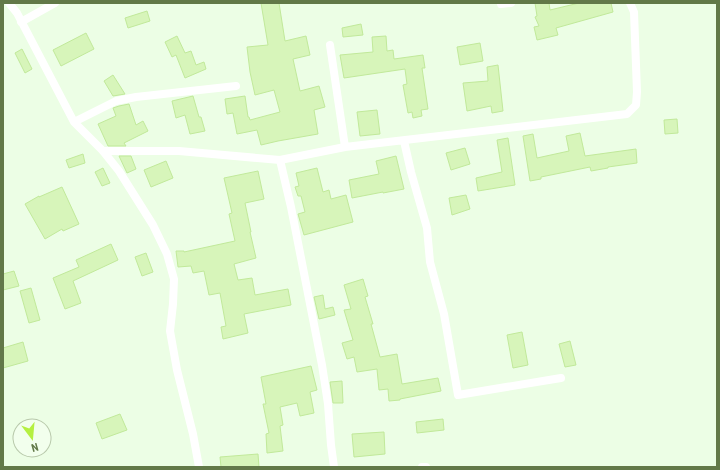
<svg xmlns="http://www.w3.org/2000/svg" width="720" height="470" viewBox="0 0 720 470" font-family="'Roboto Condensed',sans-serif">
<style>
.building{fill:#d7f5ba;stroke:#c1e99a}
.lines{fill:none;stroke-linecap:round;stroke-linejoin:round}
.minor{stroke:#fff;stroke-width:8}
</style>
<rect width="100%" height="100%" fill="#ecfee5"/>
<path class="building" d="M261,3H279L285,41L306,36L310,55L293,59L300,91L319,86L325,107L314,110L318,134L278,141L261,145L257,130L237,134L233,113L227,114L225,99L245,96L248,117H249L250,120L280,112L274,90L255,95L250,72L247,47L268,45Z
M535,3H549L550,10L579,3H611L613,12L556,28L558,35L537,40L534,27L539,26L535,17L537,16Z
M147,11L150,21L128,28L125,18Z
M361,24L363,35L343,37L342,28Z
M86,33L94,49L61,66L53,50Z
M177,36L185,53L191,51L196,65L204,62L206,69L185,78L176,55L172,57L165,42Z
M386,36L387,51L393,50L394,59L423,55L425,68H422L428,109L421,110L422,116L413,118L412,112L408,113L403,85L407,84L405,69L344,78L340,55L373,52L372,37Z
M480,43L483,61L460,65L457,47Z
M22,49L32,69L25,73L15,53Z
M498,65L503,111L492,113L491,106L467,111L463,83L488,81L487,67Z
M113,75L125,94L113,96L104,81Z
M193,96L199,117H201L205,131L190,134L185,115L176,118L172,101Z
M129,104L136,125L143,121L148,131L124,143L126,146H108L98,124L116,116L113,108L119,106Z
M377,110L380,134L360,136L357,112Z
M677,119L678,133L665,134L664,120Z
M580,133L585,156L636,149L637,163L608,167V168L591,171L590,167L541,177V179L530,181L523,136L533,134L537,158L569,151L566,136Z
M508,138L515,185L478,191L476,178L502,172L497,140Z
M465,148L470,164L451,170L446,153Z
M83,154L85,163L69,168L66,160Z
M119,156H131L136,169L127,173Z
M396,156L404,189L383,193V192L352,198L349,180L379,174L376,161Z
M166,161L173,178L151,187L144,170Z
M103,168L110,183L102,186L95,172Z
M317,168L323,192L329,190L331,199L346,195L353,222L304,235L298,214L305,212L301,196H298L295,187L299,186L296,173Z
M258,171L264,199L245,203L251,232H250L256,258L234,264L238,280L252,278L255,295L288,289L291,305L244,314L248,333L223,339L221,327L226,326L220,293L209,295L204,271L193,273L191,266L178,267L176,251H184V252L235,241L229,214L232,213L224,178Z
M62,187L79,224L63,231L62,229L45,239L25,204L39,196V197Z
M466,195L470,209L452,215L449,198Z
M111,244L118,260L73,281L81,303L65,309L53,278L79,267L76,260Z
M146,253L153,272L142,276L135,257Z
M14,271L19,286L3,290V274Z
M363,279L368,296L365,297L373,324H371L380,357L397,354L402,384L438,378L441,391L400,399V400L389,401L388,389L379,390L377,369L357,372L354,357L347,359L342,343L353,340L344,310L351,309L344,285Z
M31,288L40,320L29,323L20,291Z
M323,295L325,309L333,307L335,315L319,319L314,297Z
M522,332L528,365L513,368L507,335Z
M570,341L576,365L565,367L559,344Z
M23,342L28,361L3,368V348Z
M311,366L317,390L310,392L314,413L300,416L297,403L280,407L283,425L280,426L283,451L267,453L266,434L269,433L263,404H266L261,377Z
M342,381L343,403H333L330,382Z
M120,414L127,430L102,439L96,423Z
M443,419L444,430L417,433L416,422Z
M384,432L385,454L354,457L352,434Z
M258,454L259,467H221L220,457Z"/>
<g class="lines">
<path class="minor" d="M9,3L17,13L74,122L103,151L119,171L153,225L167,254L174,279L173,304L170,331L177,370L193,434L199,467
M501,4L511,3
M21,22L55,3
M330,45L345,147
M74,122L116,101L136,97L236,86
M404,141L411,172L427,228L430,262L444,314L458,395L561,378
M103,151H179L280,160L345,147L627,114L636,105L637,92L634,12L630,3
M280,160L291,207L322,365L328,404L331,445L334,467
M422,467H426"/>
</g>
<rect width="720" height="470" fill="none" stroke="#627948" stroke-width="8"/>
<g transform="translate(32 438) rotate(164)"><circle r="19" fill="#f2ffed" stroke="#b8c9ab"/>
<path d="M0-3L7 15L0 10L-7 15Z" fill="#b5f041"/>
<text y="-6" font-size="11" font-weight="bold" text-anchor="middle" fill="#627948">N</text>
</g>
</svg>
